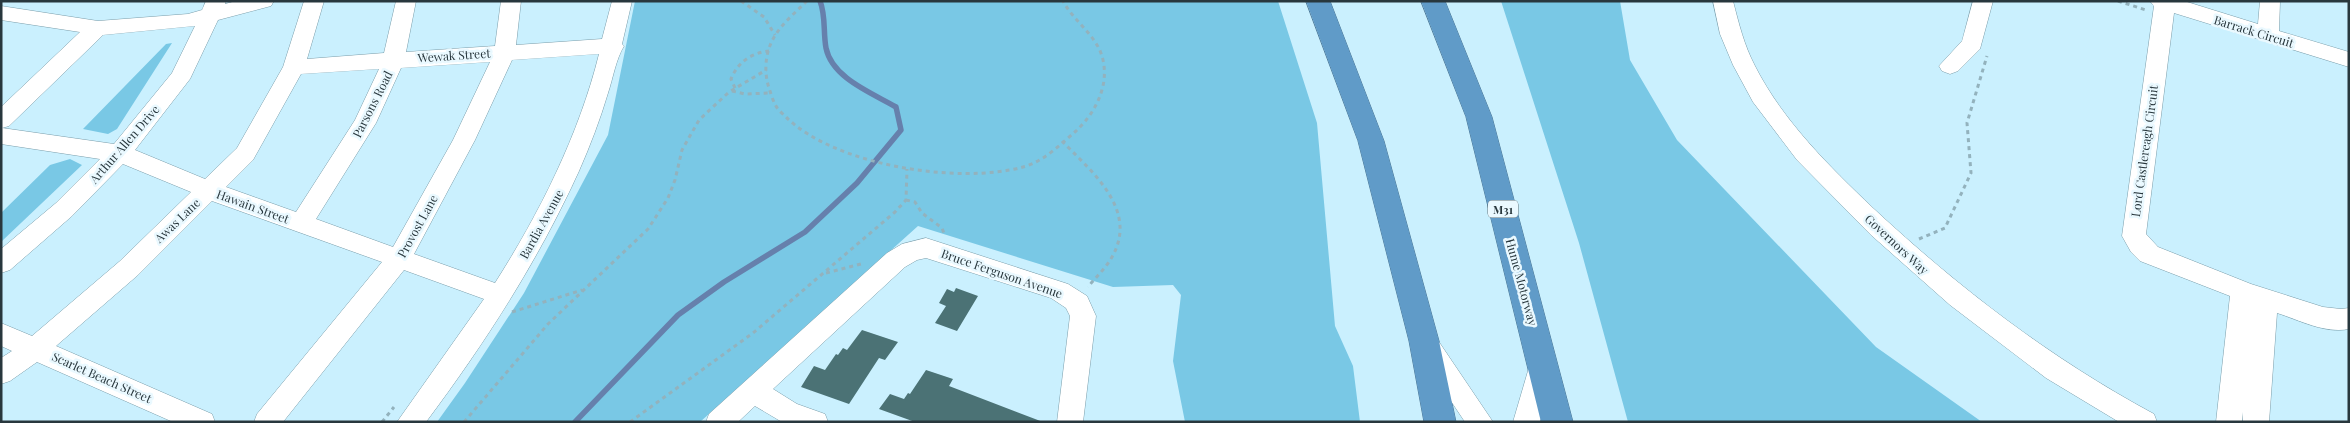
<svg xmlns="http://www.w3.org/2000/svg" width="2350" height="423" viewBox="0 0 2350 423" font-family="'Playfair Display',serif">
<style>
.green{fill:#79c8e5}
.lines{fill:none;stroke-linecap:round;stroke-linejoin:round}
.stream{stroke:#6680ac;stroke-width:5.5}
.building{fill:#4b7275}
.minor-casing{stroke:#7b9eab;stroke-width:1}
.highway-casing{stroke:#4c7897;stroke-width:1}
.path{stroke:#93b2bd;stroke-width:3;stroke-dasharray:4 4;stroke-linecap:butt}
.minor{fill:#fff;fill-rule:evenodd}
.highway{fill:#609bc8;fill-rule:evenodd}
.labels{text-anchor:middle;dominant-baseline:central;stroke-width:5;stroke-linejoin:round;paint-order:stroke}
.shield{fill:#eaf9ff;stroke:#627177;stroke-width:1}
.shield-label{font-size:11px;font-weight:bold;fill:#28373d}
.street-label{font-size:12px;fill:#28373d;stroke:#eaf9ff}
</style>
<rect width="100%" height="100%" fill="#caf0fe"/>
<path class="green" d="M 635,1 L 1278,1 L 1317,123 L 1335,326 L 1353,366 L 1360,422 L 1185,422 L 1173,361 L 1181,295 L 1173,285 L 1113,287 L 918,226 L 700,422 L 437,422 L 465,383 L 524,293 L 608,135 Z
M 1501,1 L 1620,1 L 1630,60 L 1677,140 L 1876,347 L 1982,422 L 1628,422 L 1579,243 Z
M 172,43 L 117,129 L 108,134 L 83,129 L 166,44 Z
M 70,159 L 82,165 L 1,242 L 1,213 L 50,165 Z"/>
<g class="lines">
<path class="stream" d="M 575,422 L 678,315 L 724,282 L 805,232 L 857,183 L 901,130 L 896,107 C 872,93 832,78 826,48 C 823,32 826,16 820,1"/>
</g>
<path class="building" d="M 956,288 L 978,296 L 957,331 L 935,323 L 946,306 L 939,303 L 947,289 L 954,292 Z
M 862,330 L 898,342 L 885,360 L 879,358 L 849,404 L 801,387 L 814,366 L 825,370 L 836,354 L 838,355 L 843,348 L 847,350 Z
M 926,370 L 953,379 L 949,386 L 1043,422 L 915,422 L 879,409 L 890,394 L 904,399 L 908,393 L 910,394 Z"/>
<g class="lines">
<g class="minor-casing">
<path id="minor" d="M 206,1 L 226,1 L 225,4 L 236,1 L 274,1 L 271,6 L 218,20 L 190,79 L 135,150 L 205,179 L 237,148 L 283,67 L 304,1 L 324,1 L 307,59 L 384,53 L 396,1 L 416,1 L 406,52 L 495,46 L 501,1 L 521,1 L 516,45 L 602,39 L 612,1 L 632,1 L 622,44 L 624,46 C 616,59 613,78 608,93 C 600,120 590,146 579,171 C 538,261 485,343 426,422 L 397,422 L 484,299 L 404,270 L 283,422 L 254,422 L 257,414 L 382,262 L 212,201 L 138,275 L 56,346 L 212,414 L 215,422 L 173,422 L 37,362 L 10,381 L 1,384 L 1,358 L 12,351 L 1,346 L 1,323 L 32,336 L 120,261 L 191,192 L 123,164 L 72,216 L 10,270 L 1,273 L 1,249 L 56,203 L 100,159 L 1,144 L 1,107 L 80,32 L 1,20 L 1,6 L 98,21 L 188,14 L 202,10 ZM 195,26 L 172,73 L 114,144 L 2,128 L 9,126 L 103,35 ZM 599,54 C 579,135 539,214 495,283 L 414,254 L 475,140 L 512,60 ZM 490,62 L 453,140 L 393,247 L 316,219 L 376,123 L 401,68 ZM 379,69 L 355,120 L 296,212 L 226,187 L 253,160 L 301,74 Z
M 1713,1 L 1733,1 C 1739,24 1744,45 1755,66 C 1783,121 1829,166 1873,208 C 1959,288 2050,358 2154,414 L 2157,422 L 2119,422 L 2046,378 L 1950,305 L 1871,235 L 1797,160 L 1753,102 L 1733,65 L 1720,34 Z
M 1973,1 L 1993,1 L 1980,49 L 1958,71 L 1950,74 L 1942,71 L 1939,66 L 1962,41 Z
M 2150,1 L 2184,1 L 2258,24 L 2260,1 L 2280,1 L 2279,31 L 2349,52 L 2349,67 L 2174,13 L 2146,234 L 2158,247 L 2251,284 L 2323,307 L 2341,309 L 2349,308 L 2349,329 C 2325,334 2299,320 2277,313 L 2269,422 L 2243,422 L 2243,412 L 2242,422 L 2216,422 L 2230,296 L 2140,261 L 2131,252 L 2122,236 L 2154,6 Z
M 926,238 L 1068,284 L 1087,296 L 1096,316 L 1083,422 L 1057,422 L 1070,316 L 1066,308 L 1051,298 L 926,258 L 917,260 L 905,267 L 773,389 L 797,404 L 825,414 L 828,422 L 782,422 L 755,406 L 738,422 L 706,422 L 709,414 L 887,253 L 902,244 Z
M 1428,336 L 1437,339 L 1493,422 L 1465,422 L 1415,347 L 1419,339 Z
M 1543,353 L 1552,356 L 1556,364 L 1540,422 L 1513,422 L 1530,364 L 1534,356 Z"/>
</g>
<g class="highway-casing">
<path id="highway" d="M 1306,1 L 1330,1 L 1384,141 L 1439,341 L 1456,422 L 1424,422 L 1409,341 L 1358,141 Z
M 1421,1 L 1445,1 L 1492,117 L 1573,422 L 1541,422 L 1466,117 Z"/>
</g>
<path class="path" d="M 741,1 L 764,17 L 775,35
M 807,1 C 795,13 780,25 772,41 C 765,55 764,73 769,88 C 771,94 773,101 776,106 C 778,110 783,114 786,117 C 834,165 958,185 1023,167 C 1043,162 1061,144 1076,131 C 1095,113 1109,87 1103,60 C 1098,36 1074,22 1063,1
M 2118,1 L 2146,10
M 735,88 L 731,79 C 738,62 751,53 769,51
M 732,91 L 745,94 L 770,93
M 1062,141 C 1092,172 1139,210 1112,257 C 1106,268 1096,277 1088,287
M 906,200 L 915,202 L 922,213 L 942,228 L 945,236
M 1919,239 L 1945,228 L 1971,173 L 1967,123 L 1987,56
M 826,273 L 861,264
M 512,312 L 582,290
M 382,422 L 394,407
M 464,422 L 548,324 L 648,229 L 668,198 L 675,180 L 682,150 L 699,120 L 729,92 L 766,70
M 630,422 L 753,333 L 895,212 L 906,200 L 907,169"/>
<use href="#minor" class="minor"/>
<use href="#highway" class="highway"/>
</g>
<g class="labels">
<rect class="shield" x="1488" y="200.5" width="30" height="17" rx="4"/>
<g class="shield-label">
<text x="1503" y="209">M31</text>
</g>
<g class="street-label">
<text transform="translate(2254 31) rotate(17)">Barrack Circuit</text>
<text transform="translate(454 55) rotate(-4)">Wewak Street</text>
<text transform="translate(372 104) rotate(-63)">Parsons Road</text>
<text transform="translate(124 144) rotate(-49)">Arthur Allen Drive</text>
<text transform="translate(2144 151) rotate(-82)">Lord Castlereagh Circuit</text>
<text transform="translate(253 206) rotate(20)">Hawain Street</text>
<text transform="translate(177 220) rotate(-44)">Awas Lane</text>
<text transform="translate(541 224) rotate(-61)">Bardia Avenue</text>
<text transform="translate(417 226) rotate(-61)">Provost Lane</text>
<text transform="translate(1897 244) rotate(43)">Governors Way</text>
<text transform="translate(1002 273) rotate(19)">Bruce Ferguson Avenue</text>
<text transform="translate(1522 282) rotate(75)">Hume Motorway</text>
<text transform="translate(102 377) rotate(24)">Scarlet Beach Street</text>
</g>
</g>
<rect width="2350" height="423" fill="none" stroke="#28373d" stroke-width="5"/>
</svg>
